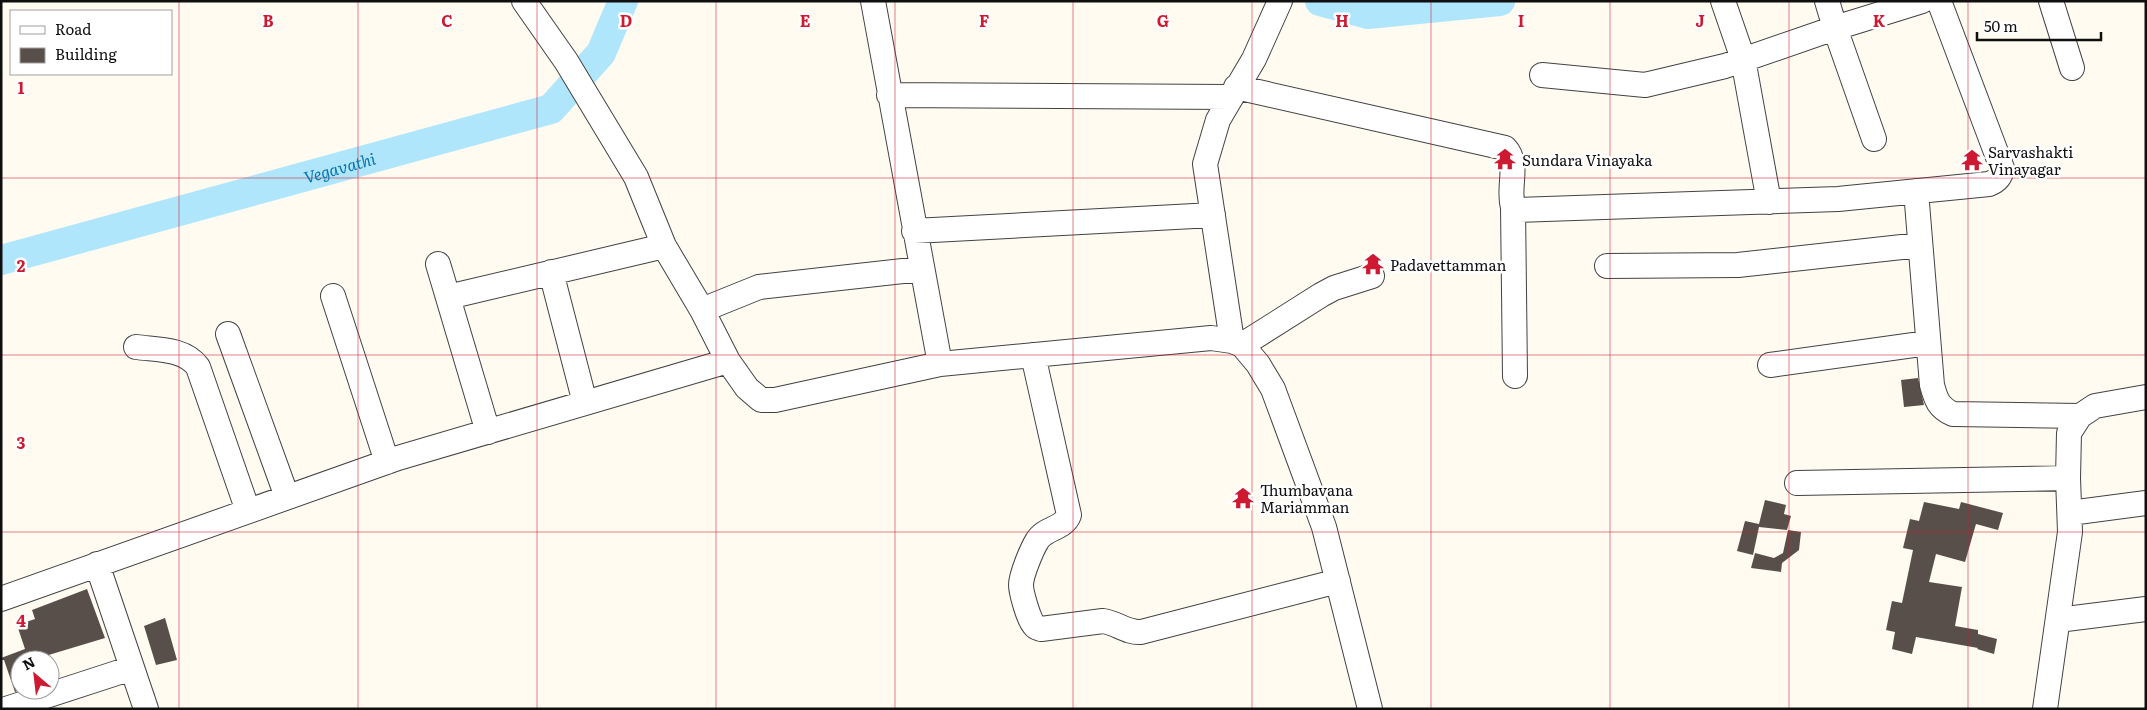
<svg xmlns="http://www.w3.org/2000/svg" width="2147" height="710" viewBox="0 0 2147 710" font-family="Literata,serif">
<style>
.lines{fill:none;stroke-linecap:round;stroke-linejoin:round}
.river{stroke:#b0e6fc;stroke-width:30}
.building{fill:#594f4a}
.minor-casing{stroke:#424242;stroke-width:26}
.minor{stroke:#fff;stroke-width:24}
.grid{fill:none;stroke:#cd1931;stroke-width:1;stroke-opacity:0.55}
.labels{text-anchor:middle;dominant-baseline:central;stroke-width:5;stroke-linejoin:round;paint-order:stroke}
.poi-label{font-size:15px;fill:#0f0f0f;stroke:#fff;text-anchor:start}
.water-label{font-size:16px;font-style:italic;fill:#0b75ae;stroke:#fff}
.grid-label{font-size:16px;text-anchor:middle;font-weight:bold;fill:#cd1931;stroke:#fff;stroke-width:5;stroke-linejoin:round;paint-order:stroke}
</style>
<rect width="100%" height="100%" fill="#fffbf1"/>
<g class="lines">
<g class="river">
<path d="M 1320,1 L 1368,14 L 1500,1"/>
<path id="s1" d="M 1,260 L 551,109 L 601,53 L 623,1"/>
</g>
</g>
<path class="building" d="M 1918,378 L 1924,405 L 1904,407 L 1901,380 Z
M 1765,500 L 1786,505 L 1784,514 L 1791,516 L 1787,530 L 1759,527 L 1753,555 L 1737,551 L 1745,521 L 1759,524 Z
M 1924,502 L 1959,509 L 1961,502 L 2003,513 L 1998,530 L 1976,524 L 1965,562 L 1936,554 L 1929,582 L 1962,587 L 1955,626 L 1978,630 L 1978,634 L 1997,639 L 1994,654 L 1977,649 L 1978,648 L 1916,637 L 1912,654 L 1892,649 L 1895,632 L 1886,630 L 1892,601 L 1902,603 L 1913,550 L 1903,548 L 1910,519 L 1919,521 Z
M 1788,530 L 1801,532 L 1799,550 L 1782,563 L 1781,572 L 1751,568 L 1755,553 L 1774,558 L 1783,553 Z
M 87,589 L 105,638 L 32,660 L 20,660 L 20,690 L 15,692 L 4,660 L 1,660 L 1,658 L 25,649 L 17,625 L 35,619 L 32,610 Z
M 165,618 L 177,660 L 156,665 L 144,626 Z"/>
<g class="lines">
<g class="minor-casing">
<path id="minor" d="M 524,1 L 566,61 L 636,177 L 664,246 L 702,310 L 728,361 L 747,388 L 761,400 L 775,400 L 940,364 L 1211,338 L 1232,341 L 1242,345 L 1258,364 L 1273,389 L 1324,527 L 1370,709
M 873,1 L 940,364
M 1723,1 L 1743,59 L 1769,202
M 1827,1 L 1835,28 L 1922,1
M 2051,1 L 2072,68
M 1542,75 L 1645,85 L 1725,66 L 1835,28 L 1874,139
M 1236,87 L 1505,148 C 1520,164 1507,187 1513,207 L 1520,210 L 1838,199 L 1989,184 C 1997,181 2001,177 2002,168 L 1939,1
M 889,95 L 1231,97
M 1916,191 L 1932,385 C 1936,400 1939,408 1953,414 L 2080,416
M 1513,207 L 1515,376
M 914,231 L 1213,215
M 438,264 L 488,432
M 1607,266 L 1738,265 L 1920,245
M 551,272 L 585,403
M 333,296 L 387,462
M 448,297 L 664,246
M 702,310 L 759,287 L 921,269
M 228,334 L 287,497
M 1232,341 L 1205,164 L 1218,120 L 1254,59 L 1280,1
M 1242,345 L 1321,295 L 1334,288 L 1372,276
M 136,347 C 157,350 184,348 198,367 L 248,511
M 1033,355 L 1069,515 C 1063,530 1045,527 1037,541 C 1032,549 1021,575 1021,585 C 1021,592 1029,621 1034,625 C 1036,628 1038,628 1041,629 L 1103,621 C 1117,623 1127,633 1141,632 L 1338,581
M 1770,365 L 1928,343
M 1797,483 L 2068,478
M 2070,513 L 2146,503
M 97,564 L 146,709
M 1,599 L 398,458 L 728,361
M 2058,620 L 2146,609
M 6,709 L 132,668
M 2045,709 L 2070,532 L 2068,478 L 2069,433 L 2080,416 L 2095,406 L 2146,397"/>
</g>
<use href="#minor" class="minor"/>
</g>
<path class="grid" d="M 179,1 L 179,709M 358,1 L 358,709M 537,1 L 537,709M 716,1 L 716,709M 895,1 L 895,709M 1073,1 L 1073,709M 1252,1 L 1252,709M 1431,1 L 1431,709M 1610,1 L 1610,709M 1789,1 L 1789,709M 1968,1 L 1968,709M 1,178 L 2146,178M 1,355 L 2146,355M 1,532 L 2146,532"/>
<defs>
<g id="temple-bare" transform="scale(1.725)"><path d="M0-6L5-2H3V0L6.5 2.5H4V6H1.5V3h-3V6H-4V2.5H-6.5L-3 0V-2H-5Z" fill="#cd1931" stroke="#fff" stroke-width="2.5" paint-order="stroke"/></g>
</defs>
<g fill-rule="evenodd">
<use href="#temple-bare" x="1505" y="159"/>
<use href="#temple-bare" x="1972" y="160"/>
<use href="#temple-bare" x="1373" y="264"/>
<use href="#temple-bare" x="1243" y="498"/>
</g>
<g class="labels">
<g class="poi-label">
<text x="1988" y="151">Sarvashakti<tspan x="1988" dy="17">Vinayagar</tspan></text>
<text x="1522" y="159">Sundara Vinayaka</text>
<text x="1390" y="264">Padavettamman</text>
<text x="1260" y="489">Thumbavana<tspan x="1260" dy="17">Mariamman</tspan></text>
</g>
<g class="water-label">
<text stroke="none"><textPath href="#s1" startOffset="351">Vegavathi</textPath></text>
</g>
</g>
<g class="grid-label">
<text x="268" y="27">B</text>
<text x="447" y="27">C</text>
<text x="626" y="27">D</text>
<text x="805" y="27">E</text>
<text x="984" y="27">F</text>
<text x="1163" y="27">G</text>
<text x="1342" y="27">H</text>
<text x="1521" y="27">I</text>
<text x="1700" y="27">J</text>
<text x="1879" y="27">K</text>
<text x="21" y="94">1</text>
<text x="21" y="272">2</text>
<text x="21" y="449">3</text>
<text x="21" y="627">4</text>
</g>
<rect width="2147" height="710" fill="none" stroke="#0f0f0f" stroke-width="5"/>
<rect x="10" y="10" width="162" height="65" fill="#ffffff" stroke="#9f9f9f"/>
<rect x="20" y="26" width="25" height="8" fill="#ffffff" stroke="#9f9f9f"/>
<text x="55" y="35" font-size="15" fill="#0f0f0f">Road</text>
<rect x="20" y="48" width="25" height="15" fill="#594f4a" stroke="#9f9f9f"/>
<text x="55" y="60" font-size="15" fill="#0f0f0f">Building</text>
<g transform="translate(35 675) rotate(332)"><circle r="24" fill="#ffffff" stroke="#9f9f9f"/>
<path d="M0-4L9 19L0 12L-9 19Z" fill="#cd1931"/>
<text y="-8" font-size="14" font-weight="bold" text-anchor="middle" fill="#0f0f0f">N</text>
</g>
<path d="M1977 32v8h124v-8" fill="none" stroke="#0f0f0f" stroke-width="2.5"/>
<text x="1984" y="32" font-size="15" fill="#0f0f0f" stroke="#ffffff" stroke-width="4" paint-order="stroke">50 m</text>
</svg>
